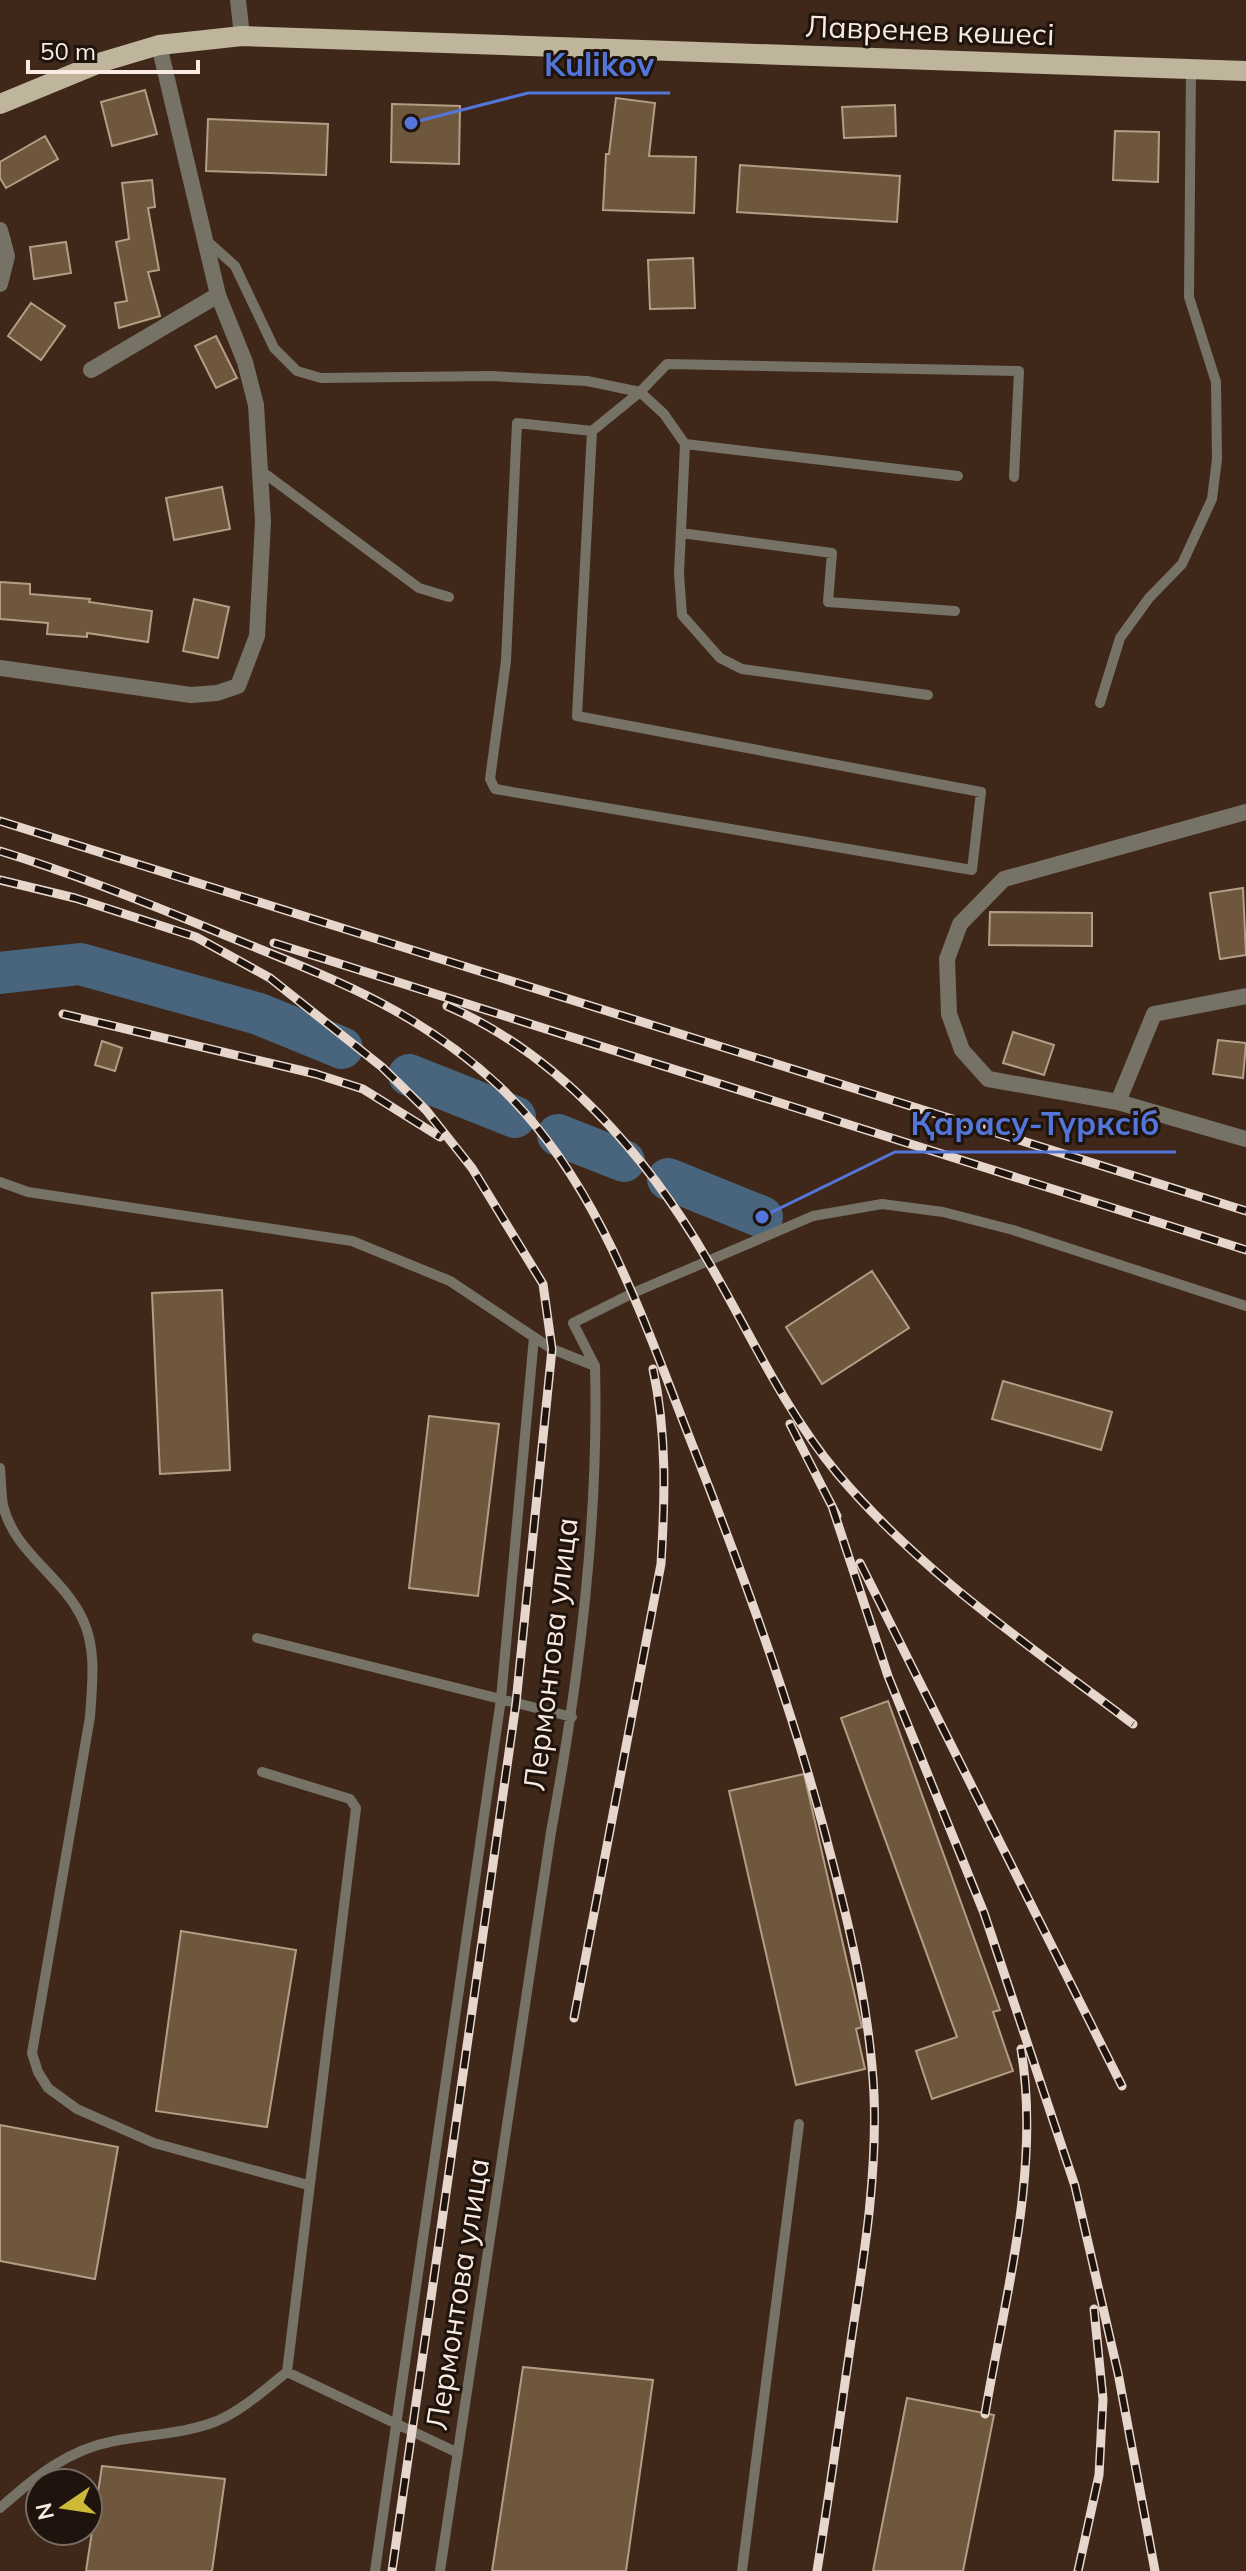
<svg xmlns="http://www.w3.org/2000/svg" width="1246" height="2571" viewBox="0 0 1246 2571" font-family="Mulish,sans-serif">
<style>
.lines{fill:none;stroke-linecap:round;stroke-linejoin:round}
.river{stroke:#49657d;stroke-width:42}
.building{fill:#6e573c;stroke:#b39e85;stroke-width:2}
.lane{stroke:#767266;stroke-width:10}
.street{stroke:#767266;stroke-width:16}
.primary{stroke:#bfb59c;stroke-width:20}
.rail-casing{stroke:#e7d6cc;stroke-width:9}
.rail{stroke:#1e140d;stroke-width:6;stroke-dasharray:18;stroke-linecap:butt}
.labels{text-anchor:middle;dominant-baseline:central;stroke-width:6;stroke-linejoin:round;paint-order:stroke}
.street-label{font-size:30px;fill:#faeae1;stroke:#1e140d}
.leader{fill:none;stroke:#5475da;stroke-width:3}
.callout-dot{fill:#5475da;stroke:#1e140d;stroke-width:3}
.callout-label{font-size:32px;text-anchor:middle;font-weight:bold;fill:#5475da;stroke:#1e140d;stroke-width:6;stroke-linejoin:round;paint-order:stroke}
</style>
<rect width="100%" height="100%" fill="#3f2819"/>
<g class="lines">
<path class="river" d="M 0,973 L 80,964 L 259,1014 L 342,1048
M 409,1075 L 515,1117
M 558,1135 L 624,1161
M 668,1179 L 762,1217"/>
</g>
<path class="building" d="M 145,90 L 157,134 L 112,146 L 101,102 Z
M 616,98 L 655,103 L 649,156 L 696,157 L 694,213 L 603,210 L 606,154 L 609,154 Z
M 392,104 L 460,106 L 459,164 L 391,162 Z
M 895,105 L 896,136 L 844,138 L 842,107 Z
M 208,119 L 328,124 L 326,175 L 206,171 Z
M 1115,131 L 1159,132 L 1158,182 L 1113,180 Z
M 45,136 L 58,159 L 6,188 L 0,178 L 0,162 Z
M 740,165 L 900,176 L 897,222 L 737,212 Z
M 152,180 L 155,207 L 148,208 L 159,270 L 148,272 L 160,316 L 119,328 L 115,303 L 127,301 L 116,242 L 129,239 L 122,183 Z
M 66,242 L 71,273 L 34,279 L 30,247 Z
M 693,258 L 695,308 L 650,309 L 648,260 Z
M 31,303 L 65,326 L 41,360 L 8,336 Z
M 216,336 L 237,378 L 216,388 L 195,346 Z
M 222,487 L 230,529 L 174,540 L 166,498 Z
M 0,582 L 30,584 L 30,594 L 90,599 L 89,602 L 152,611 L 148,642 L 87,633 L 87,637 L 47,634 L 48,623 L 0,619 Z
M 194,599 L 229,607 L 218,658 L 183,651 Z
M 1243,888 L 1246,955 L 1220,959 L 1210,893 Z
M 990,912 L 1092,913 L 1092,946 L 989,945 Z
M 1013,1032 L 1054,1045 L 1044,1075 L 1003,1063 Z
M 1218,1040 L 1246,1043 L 1243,1078 L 1213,1074 Z
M 102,1041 L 122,1048 L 115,1071 L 95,1065 Z
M 872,1271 L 909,1328 L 822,1384 L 786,1327 Z
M 222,1290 L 230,1470 L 160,1474 L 152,1293 Z
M 1003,1381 L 1112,1412 L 1101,1450 L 992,1419 Z
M 429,1416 L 499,1424 L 478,1596 L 409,1588 Z
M 888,1701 L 1000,2010 L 993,2012 L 1013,2071 L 932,2099 L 916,2051 L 957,2037 L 841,1718 Z
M 804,1774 L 862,2027 L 856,2029 L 865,2069 L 796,2085 L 729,1791 Z
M 181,1931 L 296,1950 L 267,2127 L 156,2111 Z
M 0,2125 L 118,2147 L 95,2279 L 0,2261 Z
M 523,2367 L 653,2380 L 626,2571 L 492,2571 Z
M 907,2398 L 994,2415 L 963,2571 L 873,2571 Z
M 102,2466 L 225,2479 L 212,2571 L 86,2571 Z"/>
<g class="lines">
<path class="lane" d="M 206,240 L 235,266 L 274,348 L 297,371 L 321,378 L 491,376 L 587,381 L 640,392 L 664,414 L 685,444 L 679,574 L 682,615 L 720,658 L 742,669 L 928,695
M 592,431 L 517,423 L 506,661 L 490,779 L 495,789 L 972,870 L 981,792 L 577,716 L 592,431 L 640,392 L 667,364 L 1019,371 L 1014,477
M 685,444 L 958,476
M 260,470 L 419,588 L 449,597
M 681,533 L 832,553 L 828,602 L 955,611
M 1100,703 L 1120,638 L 1149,598 L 1182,564 L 1212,499 L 1217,459 L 1216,382 L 1189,297 L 1191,69
M 0,1182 L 28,1192 L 352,1241 L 450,1281 L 552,1349 L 595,1366 C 599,1521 579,1679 551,1832 L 440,2571
M 595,1366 L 573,1323 L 633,1293 L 813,1216 L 882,1204 L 943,1212 L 1013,1230 L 1246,1306
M 0,1468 C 1,1480 1,1493 3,1505 C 14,1553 63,1576 83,1620 C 97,1650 92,1685 90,1717 L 32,2053 L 38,2072 L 48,2088 L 77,2109 L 154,2143 L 308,2185
M 257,1638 L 572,1717
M 262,1772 L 350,1799 L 356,1808 L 287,2372 L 458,2453
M 0,2508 C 35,2477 67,2450 114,2441 C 149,2434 184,2434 217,2421 C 243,2410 265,2389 287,2372
M 375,2571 L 501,1699 L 534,1337
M 742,2571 L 799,2124"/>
<path class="street" d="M 238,0 L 242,36
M 0,230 L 7,256 L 0,284
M 91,370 L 218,295
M 0,668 L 191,695 L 217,693 L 238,686 L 257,636 L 263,522 L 256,405 L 245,362 L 218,295 L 159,45
M 1246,812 L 1004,879 L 960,924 L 947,959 L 949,1014 L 962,1050 L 988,1079 L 1118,1102 L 1246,1139
M 1118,1102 L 1154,1014 L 1246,996"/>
<path class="primary" d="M 0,104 L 102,62 L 159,45 L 242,36 L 1246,71"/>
<g class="rail-casing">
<path id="rail" d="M 0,821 L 1246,1211
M 0,851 C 75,874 148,903 220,933 C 325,976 413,1006 499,1086 C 600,1182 644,1323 694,1449 C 748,1586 797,1722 833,1864 C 853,1941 870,2015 874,2095 C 877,2174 865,2250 853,2328 C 841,2409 830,2490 817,2571
M 0,880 L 75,898 L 196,937 L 270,978 L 382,1067 L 426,1110 L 472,1168 L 543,1284 L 552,1349 L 516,1703 L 392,2571
M 274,943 L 1246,1250
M 447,1006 C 559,1054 648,1157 708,1261 C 750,1333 783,1408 837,1473 C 921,1573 1030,1646 1133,1724
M 63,1014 L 316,1074 L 363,1089 L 440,1137
M 790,1424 L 837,1516
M 832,1506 L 888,1676 L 984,1913 L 1075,2186 L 1118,2373 L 1155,2571
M 860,1563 L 1122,2086
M 574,2018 L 661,1564 C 665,1498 667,1434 653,1369
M 985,2414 C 1005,2296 1041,2169 1021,2049
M 1078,2571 L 1099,2475 L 1103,2399 L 1094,2309"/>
</g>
<use href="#rail" class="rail"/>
</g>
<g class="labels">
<g class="street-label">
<text transform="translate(930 30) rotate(2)">Лавренев көшесі</text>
<text transform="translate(550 1654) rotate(-83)">Лермонтова улица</text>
<text transform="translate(457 2294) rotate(-81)">Лермонтова улица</text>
</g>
</g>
<path class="leader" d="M411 123L528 93H670M762 1217L895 1152H1176"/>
<g class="callout-dot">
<circle cx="411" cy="123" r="8"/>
<circle cx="762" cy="1217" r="8"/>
</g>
<g class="callout-label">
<text x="599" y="76">Kulikov</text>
<text x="1035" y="1135">Қарасу-Түрксіб</text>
</g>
<g transform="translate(64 2507) rotate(257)"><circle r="38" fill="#1e140d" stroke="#766a62" stroke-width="2"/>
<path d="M0-6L14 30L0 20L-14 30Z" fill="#cdb938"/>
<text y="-12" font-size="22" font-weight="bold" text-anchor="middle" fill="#faeae1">N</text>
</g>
<path d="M28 60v12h170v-12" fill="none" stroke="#faeae1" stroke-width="4"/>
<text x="40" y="60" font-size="24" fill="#faeae1" stroke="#1e140d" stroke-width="6" paint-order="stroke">50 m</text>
</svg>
